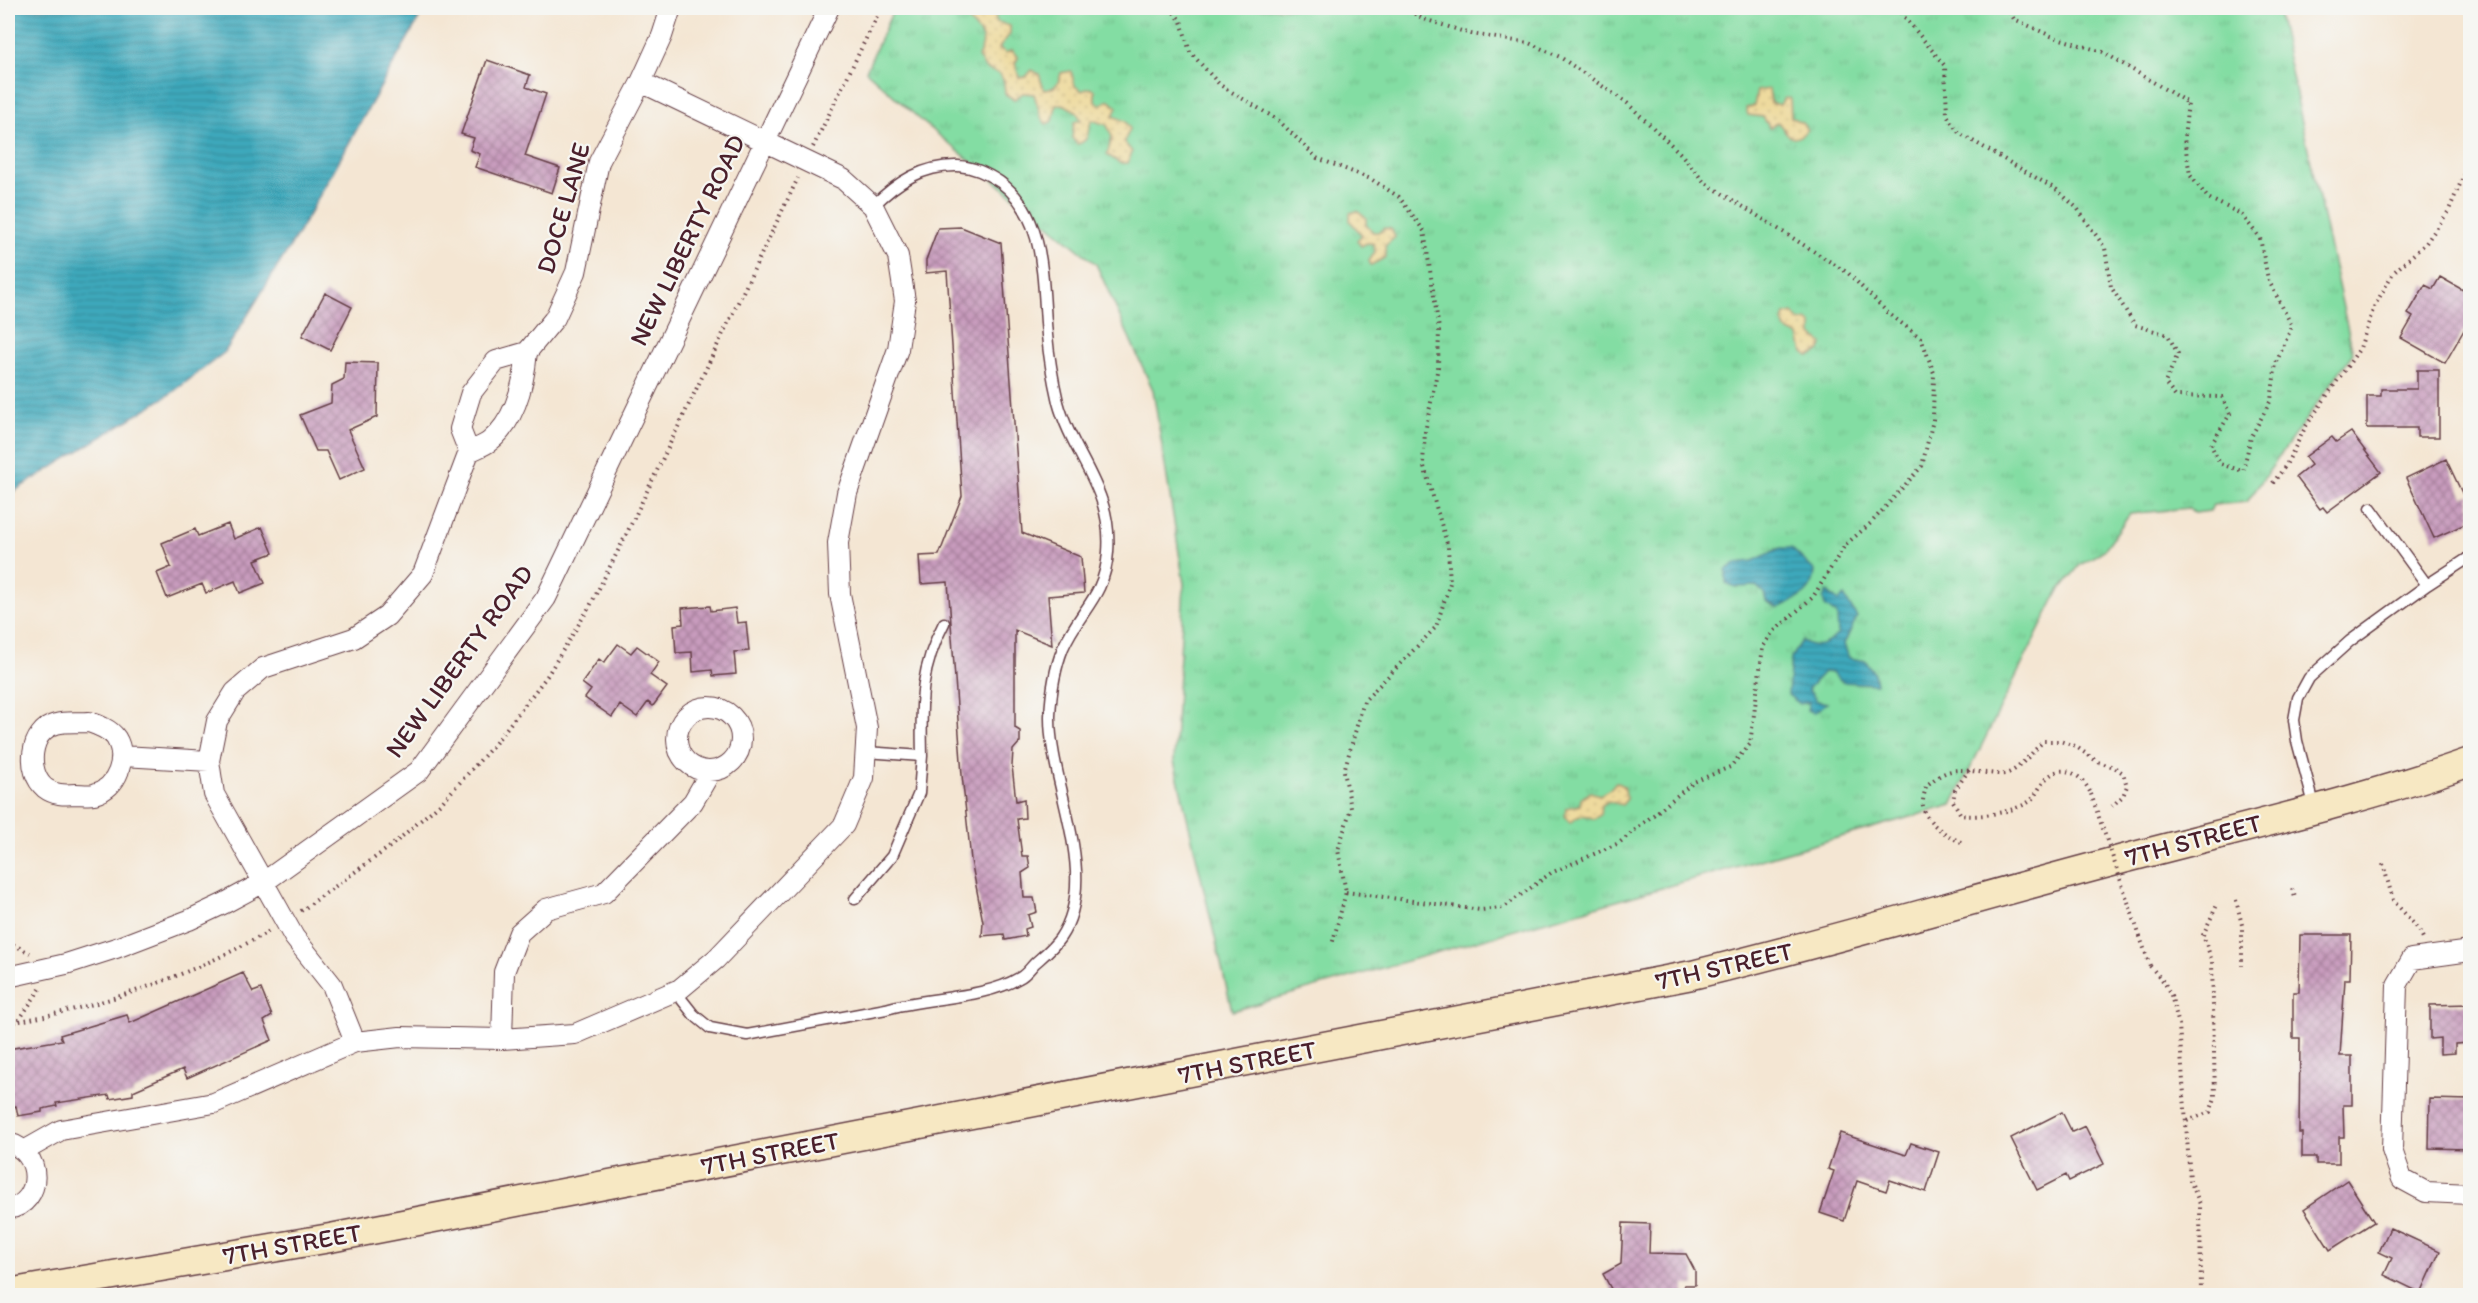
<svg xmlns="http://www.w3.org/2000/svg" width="2478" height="1303" viewBox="0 0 2478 1303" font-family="Itim,sans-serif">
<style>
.grass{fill:url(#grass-tufts);stroke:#667e67;stroke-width:1.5}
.sand{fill:url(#sand-dots);stroke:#9c7c64;stroke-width:1.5}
.water{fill:url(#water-rules);stroke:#446474;stroke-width:1.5}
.building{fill:url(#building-cross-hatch)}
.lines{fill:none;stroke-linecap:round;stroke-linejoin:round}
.lane-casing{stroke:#643d44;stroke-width:13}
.street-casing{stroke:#643d44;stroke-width:22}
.secondary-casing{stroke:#643d44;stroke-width:31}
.path{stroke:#643d44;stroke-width:4;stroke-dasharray:1.5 4.5;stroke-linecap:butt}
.lane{stroke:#fff;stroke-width:10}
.street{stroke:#fff;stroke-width:20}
.secondary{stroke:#f7e8c3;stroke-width:28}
.path-bridge{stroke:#643d44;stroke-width:4;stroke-dasharray:1.5 4.5;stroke-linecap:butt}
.labels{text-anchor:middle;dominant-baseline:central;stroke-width:4.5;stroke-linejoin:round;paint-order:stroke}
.street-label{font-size:26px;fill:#4a1f2b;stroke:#f6f6f2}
</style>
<defs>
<pattern id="grass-tufts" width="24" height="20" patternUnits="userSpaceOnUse" patternTransform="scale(1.5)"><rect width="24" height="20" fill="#83dda3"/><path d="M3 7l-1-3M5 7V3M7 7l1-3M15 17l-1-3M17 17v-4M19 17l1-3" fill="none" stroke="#73bd8c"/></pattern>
<pattern id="sand-dots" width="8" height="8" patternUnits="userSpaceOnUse" patternTransform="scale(1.5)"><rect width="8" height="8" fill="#eeda9e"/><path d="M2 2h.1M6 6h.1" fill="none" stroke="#cebb88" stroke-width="1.8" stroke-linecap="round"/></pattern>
<pattern id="water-rules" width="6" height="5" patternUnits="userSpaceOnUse" patternTransform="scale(1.5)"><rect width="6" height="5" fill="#3da9bc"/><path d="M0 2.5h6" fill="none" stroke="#358999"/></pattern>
<pattern id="building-cross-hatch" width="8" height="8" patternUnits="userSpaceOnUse" patternTransform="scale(1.5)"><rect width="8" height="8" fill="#c89bbd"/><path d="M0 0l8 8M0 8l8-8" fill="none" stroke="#a47e9a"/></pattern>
</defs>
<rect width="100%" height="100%" fill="#f6f6f2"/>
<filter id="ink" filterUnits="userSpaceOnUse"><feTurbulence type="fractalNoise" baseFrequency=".0167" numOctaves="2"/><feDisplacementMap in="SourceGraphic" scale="12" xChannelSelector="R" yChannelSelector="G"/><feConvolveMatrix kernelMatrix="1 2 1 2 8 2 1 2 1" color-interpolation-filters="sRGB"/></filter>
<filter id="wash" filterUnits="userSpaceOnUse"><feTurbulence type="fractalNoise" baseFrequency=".008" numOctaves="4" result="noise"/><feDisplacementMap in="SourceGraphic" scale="24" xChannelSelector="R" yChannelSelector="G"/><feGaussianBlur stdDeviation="1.35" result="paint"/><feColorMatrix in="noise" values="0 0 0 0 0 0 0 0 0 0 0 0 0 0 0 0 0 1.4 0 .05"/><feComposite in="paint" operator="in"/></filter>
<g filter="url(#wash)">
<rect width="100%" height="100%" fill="#f4e6d3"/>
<path class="grass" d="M 894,8 L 2277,8 L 2353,353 L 2247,502 L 2213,505 L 2210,511 L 2195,513 L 2188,508 L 2130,514 L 2104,550 L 2080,565 L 2058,592 L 1952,805 L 1232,1011 L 1174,761 L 1184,584 L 1153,390 L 1096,264 L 924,123 L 866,71 Z"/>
<path class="sand" d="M 975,8 L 999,8 L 995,10 L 996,22 L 1010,26 L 1010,34 L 999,48 L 1006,53 L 1012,50 L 1018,58 L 1015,63 L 1019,78 L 1026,77 L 1032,70 L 1039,74 L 1044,90 C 1055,89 1059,84 1061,73 L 1071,71 L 1075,86 L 1082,91 L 1089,88 L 1095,90 L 1095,102 L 1100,105 L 1109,100 L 1117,107 L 1113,116 L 1125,121 L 1130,129 L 1124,142 L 1132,152 L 1128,163 L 1120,163 L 1107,155 L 1112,137 L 1107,125 L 1092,120 C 1086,131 1091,141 1077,144 L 1072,138 L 1074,122 L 1081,120 L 1076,111 L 1063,104 L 1056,105 L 1053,121 L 1046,124 L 1041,117 L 1034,94 L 1023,93 L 1014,99 L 1005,94 L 1004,82 L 1000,74 L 986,69 L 978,57 C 988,37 981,35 968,20 L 968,15 Z
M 1769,89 L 1771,103 L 1780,105 L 1784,98 L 1790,98 L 1791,117 L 1802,123 L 1808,130 C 1788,147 1790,133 1777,122 L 1770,128 L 1763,117 L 1748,115 L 1746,108 L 1754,106 L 1757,91 Z
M 1357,211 L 1366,218 L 1366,225 L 1373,232 L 1380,232 L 1384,228 L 1391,229 L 1395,237 L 1385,246 L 1386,257 L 1371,265 L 1369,261 L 1375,252 L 1374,244 L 1367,243 L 1361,246 L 1357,240 L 1362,235 L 1350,221 L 1350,213 Z
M 1793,313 L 1800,322 L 1807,320 L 1812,324 L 1812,335 L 1822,343 C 1821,352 1818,354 1808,356 L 1803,351 L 1799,336 L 1785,329 L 1783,321 L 1785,315 Z
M 1616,782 L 1624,786 L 1627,799 L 1622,805 L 1608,801 L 1601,806 L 1600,815 L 1594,819 C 1583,813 1579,815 1570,823 L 1565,816 L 1566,808 L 1580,805 L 1581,799 L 1590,792 L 1600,795 L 1610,789 Z"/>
<path class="water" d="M 8,8 L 425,8 L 299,232 L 225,352 L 172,393 L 8,495 Z
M 1780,548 L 1791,548 L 1815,571 C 1814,594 1797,599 1778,608 L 1766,601 L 1764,593 L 1756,586 L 1736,587 L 1726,583 L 1726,570 L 1736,563 L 1753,561 Z
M 1827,592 L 1839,601 L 1844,596 L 1857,617 L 1844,644 L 1849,658 L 1866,661 L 1874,673 L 1876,684 L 1843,682 L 1832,673 L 1824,672 L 1808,689 L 1817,701 L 1827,703 L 1814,713 L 1807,710 L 1809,702 L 1800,704 L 1788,695 L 1791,657 L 1802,641 C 1818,650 1826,645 1838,634 L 1837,615 L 1825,606 L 1823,599 Z"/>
<g id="blocks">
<path class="building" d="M 487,60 L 530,75 L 526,87 L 546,94 L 525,156 L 560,168 L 552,193 L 475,167 L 480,154 L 470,150 L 474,138 L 461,134 Z
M 961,227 L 1001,243 L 1022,533 L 1081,557 L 1084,593 L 1048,596 L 1052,645 L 1015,630 L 1015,728 L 1020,731 L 1020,742 L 1013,750 L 1012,766 L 1016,801 L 1024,799 L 1025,818 L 1017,819 L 1022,856 L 1028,856 L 1030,868 L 1022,873 L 1024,898 L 1034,898 L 1037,912 L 1028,915 L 1031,927 L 1025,929 L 1026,936 L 1005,940 L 1004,934 L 982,936 L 983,922 L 971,860 L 962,775 L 948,582 L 921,584 L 919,556 L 939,555 L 962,496 L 947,271 L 926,273 L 926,260 L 938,228 Z
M 2440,277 L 2470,294 L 2470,334 L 2464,330 L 2445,363 L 2401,338 L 2413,317 L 2408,314 L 2425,285 L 2433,289 Z
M 325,293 L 352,307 L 330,350 L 302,336 Z
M 345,362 L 378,363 L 377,417 L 348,430 L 365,468 L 339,480 L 326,451 L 316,451 L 300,415 L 331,403 L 332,385 L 344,379 Z
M 2417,370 L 2439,370 L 2439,437 L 2417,437 L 2417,428 L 2367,428 L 2367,396 L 2381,396 L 2381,389 L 2417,389 Z
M 2351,432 L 2381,472 L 2327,512 L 2323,507 L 2320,509 L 2296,477 L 2311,465 L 2305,457 L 2332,437 L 2336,442 Z
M 2446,459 L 2464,497 L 2470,495 L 2470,522 L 2434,538 L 2406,478 Z
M 228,524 L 234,539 L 262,527 L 273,553 L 255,560 L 265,583 L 240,593 L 235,581 L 206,593 L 202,584 L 167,598 L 157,573 L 171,567 L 162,543 L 195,529 L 198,536 Z
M 710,606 L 711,611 L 735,608 L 737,623 L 746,622 L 749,651 L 734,652 L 736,674 L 713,676 L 712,670 L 693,672 L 692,652 L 676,653 L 674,625 L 683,624 L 682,608 Z
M 618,644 L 631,653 L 637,646 L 659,662 L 650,675 L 667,687 L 653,706 L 648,702 L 637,717 L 620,705 L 612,717 L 585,698 L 591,690 L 582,683 L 599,659 L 604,663 Z
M 2300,935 L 2351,935 L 2350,979 L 2345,979 L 2340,1056 L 2352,1056 L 2352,1105 L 2343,1105 L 2344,1137 L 2339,1137 L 2339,1164 L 2316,1164 L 2316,1157 L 2302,1157 L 2302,1133 L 2299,1133 L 2300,1038 L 2293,1038 L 2293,992 L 2299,992 Z
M 243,973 L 253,992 L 261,989 L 272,1016 L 264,1021 L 272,1040 L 187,1078 L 183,1069 L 133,1091 L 133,1095 L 110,1099 L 109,1095 L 56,1103 L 57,1106 L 42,1109 L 42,1112 L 18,1116 L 16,1106 L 8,1107 L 8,1049 L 62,1040 L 60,1035 L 127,1015 L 130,1023 Z
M 2470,1004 L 2470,1043 L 2455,1044 L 2455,1053 L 2440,1054 L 2440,1038 L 2430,1039 L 2430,1005 Z
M 2430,1099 L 2470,1100 L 2470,1149 L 2429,1148 Z
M 2062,1112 L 2072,1132 L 2085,1126 L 2104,1164 L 2069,1181 L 2066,1175 L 2037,1190 L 2011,1138 Z
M 1840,1133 L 1906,1155 L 1911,1143 L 1939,1152 L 1926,1192 L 1890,1180 L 1886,1191 L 1857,1181 L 1844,1221 L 1820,1213 L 1834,1171 L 1828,1169 Z
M 2347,1180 L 2374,1222 L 2330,1250 L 2304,1209 Z
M 1623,1223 L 1650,1224 L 1649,1253 L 1686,1254 L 1695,1271 L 1695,1285 L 1684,1285 L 1684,1296 L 1615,1296 L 1603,1274 L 1621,1264 Z
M 2390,1228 L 2440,1251 L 2421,1293 L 2384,1275 L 2392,1258 L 2379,1252 Z"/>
</g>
</g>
<g filter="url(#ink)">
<use href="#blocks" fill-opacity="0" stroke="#643d44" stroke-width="1.5"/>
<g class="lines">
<g class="lane-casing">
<path id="lane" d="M 2371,508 L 2427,585
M 922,756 C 921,704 919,671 944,623
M 2315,808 L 2297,741 L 2294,720 L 2298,698 L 2309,678 L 2350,641 L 2427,585 L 2470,557
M 855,899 L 892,856 L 919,793 L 922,756 L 866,752
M 675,991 L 694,1015 L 710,1028 L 747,1035 L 886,1009 C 927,997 984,999 1019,978 C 1026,975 1030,968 1035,963 C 1044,955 1053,948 1060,938 C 1102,877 1049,784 1050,716 C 1051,694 1055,668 1063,648 C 1079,611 1105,597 1108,552 C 1113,489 1073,457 1058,402 C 1053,380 1049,358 1047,335 C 1042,283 1047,216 1000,182 C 986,173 974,167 958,166 C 923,165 897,182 873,206"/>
</g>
<g class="street-casing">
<path id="street" d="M 527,352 L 555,318 L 576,272 L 599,162 L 641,82 L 662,36 L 671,8
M677 739a32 32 0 1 1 64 0a32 32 0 1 1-64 0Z
M 89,722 C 98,725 110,729 116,738 C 128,758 118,788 94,794 C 89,795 81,794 76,794 C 64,795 54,795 45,788 C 26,772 29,731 56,724 C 66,721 79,723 89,722 Z
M 123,756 L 209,761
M 2470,951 L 2412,959 L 2397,985 L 2392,1150 L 2402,1179 L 2426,1192 L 2470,1194
M 8,977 L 66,964 L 116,948 L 189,920 L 225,903 L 264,882 L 419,771 L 546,598 L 829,8
M 502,1039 L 504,972 L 519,933 L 546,909 L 604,893 L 693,802 L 711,771
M 355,1042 L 332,985 L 294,937 L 214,794 L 209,761 L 217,721 L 235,692 L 263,668 L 354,638 L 387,616 L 423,574 L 469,452 L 460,429 L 471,393 L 496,361 L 527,352 C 524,384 516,420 490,441 C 484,446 476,448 469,452
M 8,1143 C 43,1151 44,1203 8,1209
M 24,1151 L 61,1130 L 214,1103 L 355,1042 L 400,1037 L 502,1039 L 575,1034 L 680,989 L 716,959 L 844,825 L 864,778 L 867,728 L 840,594 L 838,543 L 847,493 L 898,349 L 905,301 L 898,256 L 873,206 L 843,179 L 641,82"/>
</g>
<g class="secondary-casing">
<path id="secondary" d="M 8,1293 L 330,1238 L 1692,975 C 1833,941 1972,899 2112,862 C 2232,830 2354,803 2470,762"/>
</g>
<path class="path" d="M 1170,8 L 1181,21 L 1190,52 L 1220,85 L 1278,120 L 1317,158 L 1371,179 L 1399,197 L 1424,231 L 1439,329 L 1438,367 L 1425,432 L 1423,463 L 1448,547 L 1450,583 L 1436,627 L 1364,701 L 1344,771 L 1351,808 L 1338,850 L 1346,892 L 1332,945
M 1897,8 L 1945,66 L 1947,115 L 1959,133 L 2057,190 L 2077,208 L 2105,248 L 2111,287 L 2135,325 L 2168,335 L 2178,354 L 2165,383 L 2175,396 L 2222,397 L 2230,414 L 2211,445 L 2220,464 L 2243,471 L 2251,437 L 2271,400 L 2276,363 L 2292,326 L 2268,279 L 2260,238 L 2241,214 L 2208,198 L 2190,175 L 2184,138 L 2188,103 L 2103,52 L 2051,36 L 2014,19 L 2007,8
M 813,147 L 881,8
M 2273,483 L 2286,465 L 2306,426 L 2360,348 L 2374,307 L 2393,273 L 2426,243 L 2448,212 L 2470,161
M 1969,770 L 1955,790 L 1953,801 L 1961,815 C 1979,818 2015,812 2030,801 C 2037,795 2040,784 2047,778 C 2064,761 2084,777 2091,794
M 1961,842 C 1947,836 1926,823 1923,806 C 1922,800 1925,792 1926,786 C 1949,766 1957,769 1986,773 C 1992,773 2000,775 2005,774 C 2019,771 2033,750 2044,741 L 2060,741 L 2075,746 L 2098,762 L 2114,767 L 2123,773 L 2127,786 L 2123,796 L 2112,806
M 2383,864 L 2393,900 L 2419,930 L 2424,940
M 2292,889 L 2295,897
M 1346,892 L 1481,910 L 1503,908 L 1551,873 L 1619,843 L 1694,782 L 1730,767 L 1750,744 L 1763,647 L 1772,633 L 1813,597 L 1845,545 L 1871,523 L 1922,466 L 1933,420 L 1934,373 L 1921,338 L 1888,313 L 1848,273 L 1704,182 L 1681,154 L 1627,103 L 1560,57 L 1529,43 L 1471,34 L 1424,19 L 1403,8
M 2236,900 L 2242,925 L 2242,966
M 301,911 L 391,846 L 443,801 L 493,746 L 547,676 L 590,606 L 624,539 L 798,178
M 8,942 L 30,953
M 2150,966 L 2164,982 L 2171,995 L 2179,1025 L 2190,1180 L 2200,1204 L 2201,1296
M 19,1020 L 40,989
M 8,1023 C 98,1008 192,976 271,930
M 2187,1121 L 2210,1112 L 2215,1098 L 2212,961 L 2203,935 L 2217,905"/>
<use href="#lane" class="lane"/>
<use href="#street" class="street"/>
<use href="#secondary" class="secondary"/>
<path class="path-bridge" d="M 2091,794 L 2150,966"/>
</g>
</g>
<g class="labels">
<g class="street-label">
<text transform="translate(563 208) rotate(-74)">DOCE LANE</text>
<text transform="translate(687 240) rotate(-64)">NEW LIBERTY ROAD</text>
<text transform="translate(459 661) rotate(-54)">NEW LIBERTY ROAD</text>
<text transform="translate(2193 840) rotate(-15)">7TH STREET</text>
<text transform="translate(1724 966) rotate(-13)">7TH STREET</text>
<text transform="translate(1247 1062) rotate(-11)">7TH STREET</text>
<text transform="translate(770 1153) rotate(-11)">7TH STREET</text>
<text transform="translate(292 1244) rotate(-10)">7TH STREET</text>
</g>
</g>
<rect width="2478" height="1303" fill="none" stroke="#f6f6f2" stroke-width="30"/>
</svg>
